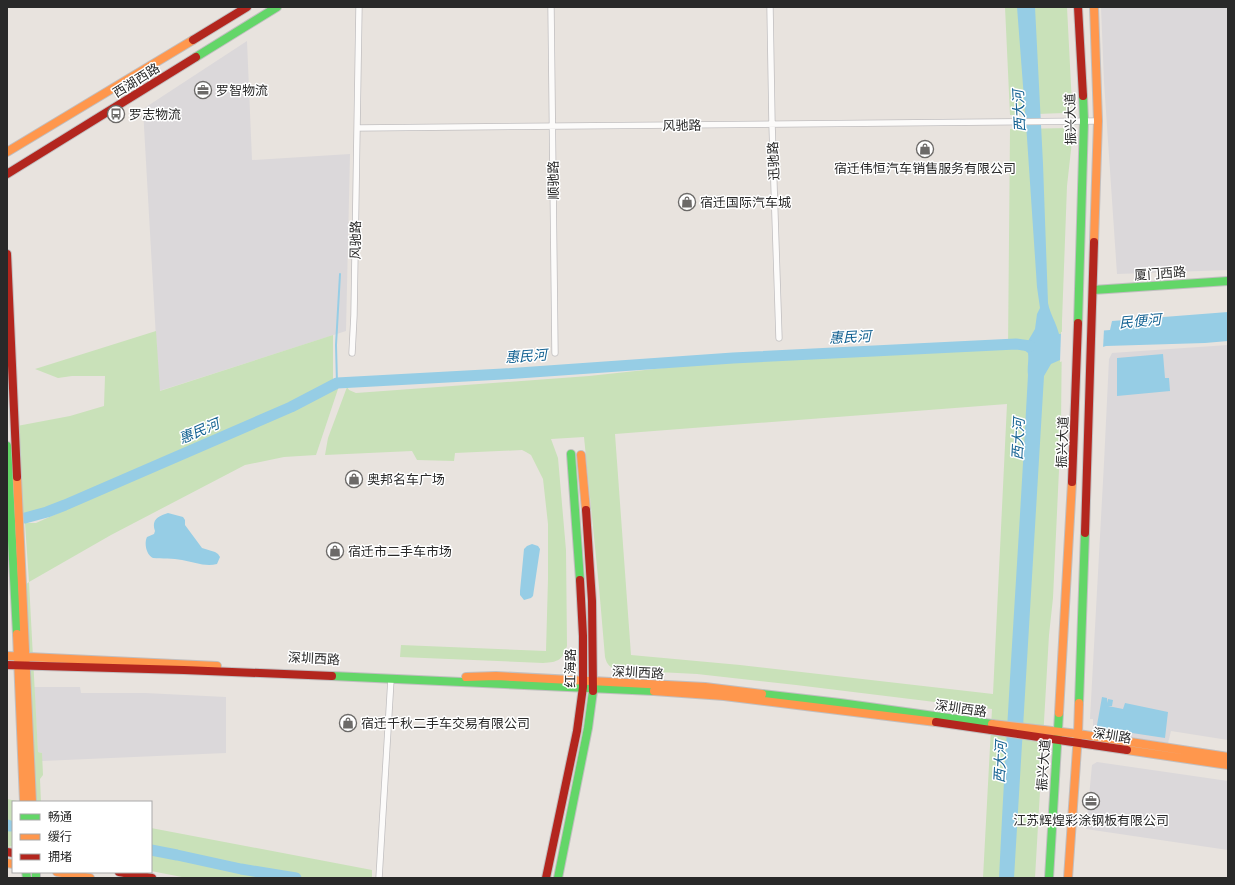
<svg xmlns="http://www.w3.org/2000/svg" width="1235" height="885" viewBox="0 0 1235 885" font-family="Ubuntu,'Noto Sans SC',sans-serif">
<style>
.industrial{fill:#dbd8da}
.green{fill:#c9e1b9;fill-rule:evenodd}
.water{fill:#96cde5}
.pier{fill:#e8e3de}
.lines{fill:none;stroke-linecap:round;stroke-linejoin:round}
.stream{stroke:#96cde5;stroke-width:2}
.river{stroke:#96cde5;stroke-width:11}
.street-casing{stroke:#c1bfc0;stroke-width:7}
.fast-casing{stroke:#c1bfc0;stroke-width:10}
.slow-casing{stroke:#c1bfc0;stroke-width:10}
.jam-casing{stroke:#c1bfc0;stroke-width:10}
.street{stroke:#fcfbfa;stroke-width:5.5}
.fast{stroke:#63d668;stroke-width:8}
.slow{stroke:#ff974d;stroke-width:8}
.jam{stroke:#b3261e;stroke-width:8}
.labels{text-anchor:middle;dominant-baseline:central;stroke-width:3;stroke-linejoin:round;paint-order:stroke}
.street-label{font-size:13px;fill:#292929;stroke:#fff}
.poi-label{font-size:13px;fill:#292929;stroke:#fff;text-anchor:start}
.water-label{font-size:14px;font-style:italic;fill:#146292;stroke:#fff}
</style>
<rect width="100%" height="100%" fill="#e8e3de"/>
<path class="industrial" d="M 1101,7 L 1228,7 L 1228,270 L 1117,274 L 1104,82 Z
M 247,41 L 252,160 L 350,154 L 346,331 L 159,391 L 143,109 Z
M 1228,345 L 1228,740 L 1171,731 L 1168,743 L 1093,731 L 1093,719 L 1090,719 L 1104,463 L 1109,359 L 1112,353 Z
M 34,687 L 80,687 L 81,693 L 145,693 L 226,697 L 226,753 L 42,761 L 42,753 L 38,752 Z
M 1097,762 L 1228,781 L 1228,850 L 1086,829 L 1092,765 Z"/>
<path class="green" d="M 1005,7 L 1067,7 L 1072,105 L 1069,111 L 1064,113 L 1010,115 Z
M 1069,128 L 1073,132 L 1067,186 L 1062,321 L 1061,427 L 1053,598 L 1049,635 L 1035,878 L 983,878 L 992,709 L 796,685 L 697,674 L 619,670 C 610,668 607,665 605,657 L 599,587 L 584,437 L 551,439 L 558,458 L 566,550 L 567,646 C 562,660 559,662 543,663 L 400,657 L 401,645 L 546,651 L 548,579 L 548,524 L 543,479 L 531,455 L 526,452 L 522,450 L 455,453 L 454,461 L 417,460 L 412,451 L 325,455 L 328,438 L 347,387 L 349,390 L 356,393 L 589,376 L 701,364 L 1008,349 L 1010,129 ZM 1007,404 L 993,694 L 740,665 L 631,655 L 615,434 Z
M 156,331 L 160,391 L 333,335 L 333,380 L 332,384 L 284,408 L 60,503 L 25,515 L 21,514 L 17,426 L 70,416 L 104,406 L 105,376 L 72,376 L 58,378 L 35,369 Z
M 339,386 L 316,455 L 284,457 L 245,465 L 111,535 L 29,582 L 38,752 L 42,753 L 43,775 L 40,779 L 41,802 L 34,802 L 25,585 L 29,582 L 25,523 L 36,523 L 245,430 L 323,395 Z
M 7,799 L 22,802 L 13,802 L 13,846 L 8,847 Z
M 151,828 L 372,870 L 372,878 L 187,878 L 151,871 Z"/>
<path class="water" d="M 1017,7 L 1035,7 L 1043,164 L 1048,303 C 1050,314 1056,322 1059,334 L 1110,330 L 1112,321 L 1228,312 L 1228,341 L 1205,343 L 1106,346 L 1060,360 L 1051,364 L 1044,376 L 1014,878 L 999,878 C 1007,710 1019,543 1028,375 C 1027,367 1029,361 1028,353 L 1016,344 L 1028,341 L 1035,329 L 1037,314 L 1040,308 L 1037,287 L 1027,138 Z
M 1163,354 L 1165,378 L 1169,378 L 1170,391 L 1117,396 L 1117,358 Z
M 168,513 L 183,517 L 185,520 L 185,525 L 202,548 L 215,552 L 218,554 L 220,557 L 217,564 C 205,567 194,562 182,560 C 173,558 162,559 153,558 C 146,555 144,543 147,537 L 154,534 L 155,531 C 151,520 158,516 168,513 Z
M 532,544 L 538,546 L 540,549 L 533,596 L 531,598 L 524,600 L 520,595 L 520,591 L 524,549 L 527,546 Z
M 1102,697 L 1107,698 L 1107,703 L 1108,699 L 1113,700 L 1112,706 L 1108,706 L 1123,709 L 1125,703 L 1168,712 L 1165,738 L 1099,728 L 1097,725 Z"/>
<path class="pier" d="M 1104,329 L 1103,349 L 1060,362 L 1061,332 Z"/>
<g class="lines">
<path class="stream" d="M 337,383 L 336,345 L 340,274"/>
<path class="river" d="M 25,518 L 47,512 L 65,505 L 291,407 L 337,383 L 503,374 L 733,358 L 1016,344 L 1030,346
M 7,825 L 10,826
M 151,850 L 177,855 L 241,869 L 296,878"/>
<g class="street-casing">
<path id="street" d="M 551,7 L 555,353
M 770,7 L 772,124 L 779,338
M 357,128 L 1098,121
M 352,353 L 354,315 L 359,7
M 379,878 L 391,679"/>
</g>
<g class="fast-casing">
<path id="fast" d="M 196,57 L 277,7
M 1093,290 L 1228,281
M 1078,323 L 1084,121 L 1083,96
M 7,446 L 17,634
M 571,454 L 580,580
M 332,676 L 654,691
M 762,694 L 840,703 L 992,724 L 991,730
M 1079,703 L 1085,533
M 26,872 L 27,878
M 36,872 L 36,878
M 558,878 L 588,728 L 593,691
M 1049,878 L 1059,713"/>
</g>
<g class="slow-casing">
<path id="slow" d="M 1094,7 L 1098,121 L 1094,242
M 7,152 L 193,40
M 581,455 L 586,510
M 17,477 L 32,802
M 17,634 L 24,802
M 7,656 L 217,666
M 466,677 L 496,676 L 705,687 L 762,694
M 654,691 L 724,696 L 936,722
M 1059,713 L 1072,482
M 992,724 L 1078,734 L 1228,757
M 1127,750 L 1228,765
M 7,863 L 13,864
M 57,872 L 90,878
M 1068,878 L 1078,734 L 1079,703"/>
</g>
<g class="jam-casing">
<path id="jam" d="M 1078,7 L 1083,96
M 193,40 L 247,7
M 7,174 L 196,57
M 7,254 L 17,477
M 1072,482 L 1078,323
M 586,510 L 592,601 L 593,691
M 1085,533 L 1094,242
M 7,665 L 184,670 L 332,676
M 936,722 L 1127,750
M 7,852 L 13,853
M 119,872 L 152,878
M 546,878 L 577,731 L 583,687 L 583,636 L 580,580"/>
</g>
<use href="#street" class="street"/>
<use href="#fast" class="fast"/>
<use href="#slow" class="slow"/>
<use href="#jam" class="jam"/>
</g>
<defs>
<g id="office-ring" transform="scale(0.9)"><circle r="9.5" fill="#fff" stroke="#6c6a68" stroke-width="1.5"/><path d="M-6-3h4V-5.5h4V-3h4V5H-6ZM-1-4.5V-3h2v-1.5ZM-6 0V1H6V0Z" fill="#6c6a68"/></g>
<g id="bus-ring" transform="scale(0.9)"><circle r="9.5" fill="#fff" stroke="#6c6a68" stroke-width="1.5"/><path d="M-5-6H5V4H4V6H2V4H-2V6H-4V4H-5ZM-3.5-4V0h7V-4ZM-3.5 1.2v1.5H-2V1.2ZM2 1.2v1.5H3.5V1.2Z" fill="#6c6a68"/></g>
<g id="shop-ring" transform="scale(0.9)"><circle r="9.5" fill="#fff" stroke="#6c6a68" stroke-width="1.5"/><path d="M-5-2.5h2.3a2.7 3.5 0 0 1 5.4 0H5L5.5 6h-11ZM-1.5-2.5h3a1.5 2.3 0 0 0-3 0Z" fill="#6c6a68"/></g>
</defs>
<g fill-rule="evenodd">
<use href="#office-ring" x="203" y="90"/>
<use href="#bus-ring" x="116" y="114"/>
<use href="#shop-ring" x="925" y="149"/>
<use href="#shop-ring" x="687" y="202"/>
<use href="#shop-ring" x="354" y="479"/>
<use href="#shop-ring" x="335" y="551"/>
<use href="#shop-ring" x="348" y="723"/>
<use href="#office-ring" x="1091" y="801"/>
</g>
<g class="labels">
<g class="street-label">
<text transform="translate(136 80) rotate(-32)">西湖西路</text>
<text transform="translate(1070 119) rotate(-91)">振兴大道</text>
<text transform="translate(682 125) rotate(-1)">风驰路</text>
<text transform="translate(773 161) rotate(-92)">迅驰路</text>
<text transform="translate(553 180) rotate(-91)">顺驰路</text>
<text transform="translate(355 240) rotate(-89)">风驰路</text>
<text transform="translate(1160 273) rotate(-4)">厦门西路</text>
<text transform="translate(1062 442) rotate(-88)">振兴大道</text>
<text transform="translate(314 658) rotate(3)">深圳西路</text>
<text transform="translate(570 668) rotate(-90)">红海路</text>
<text transform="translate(638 672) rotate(3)">深圳西路</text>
<text transform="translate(961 708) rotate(8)">深圳西路</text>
<text transform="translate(1112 735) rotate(9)">深圳路</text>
<text transform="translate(1043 765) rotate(-86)">振兴大道</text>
</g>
<g class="poi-label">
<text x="216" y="90">罗智物流</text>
<text x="129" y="114">罗志物流</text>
<text x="925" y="168" text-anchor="middle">宿迁伟恒汽车销售服务有限公司</text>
<text x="700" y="202">宿迁国际汽车城</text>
<text x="367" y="479">奥邦名车广场</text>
<text x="348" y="551">宿迁市二手车市场</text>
<text x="361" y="723">宿迁千秋二手车交易有限公司</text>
<text x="1091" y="820" text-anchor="middle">江苏辉煌彩涂钢板有限公司</text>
</g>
<g class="water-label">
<text transform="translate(1019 111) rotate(-93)">西大河</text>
<text transform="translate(1140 321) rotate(-5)">民便河</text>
<text transform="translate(850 337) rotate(-3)">惠民河</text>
<text transform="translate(526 356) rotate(-4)">惠民河</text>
<text transform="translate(199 431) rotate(-23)">惠民河</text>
<text transform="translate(1018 439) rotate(-87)">西大河</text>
<text transform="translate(1000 762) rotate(-87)">西大河</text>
</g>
</g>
<rect width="1235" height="885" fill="none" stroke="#292929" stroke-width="16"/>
<rect x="12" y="801" width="140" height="72" fill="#ffffff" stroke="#a9a9a9"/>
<rect x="20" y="814" width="20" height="6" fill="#63d668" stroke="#a9a9a9"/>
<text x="48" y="821" font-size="12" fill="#292929">畅通</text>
<rect x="20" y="834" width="20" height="6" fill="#ff974d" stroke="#a9a9a9"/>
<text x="48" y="841" font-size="12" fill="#292929">缓行</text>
<rect x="20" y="854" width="20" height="6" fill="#b3261e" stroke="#a9a9a9"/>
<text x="48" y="861" font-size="12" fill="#292929">拥堵</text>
</svg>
